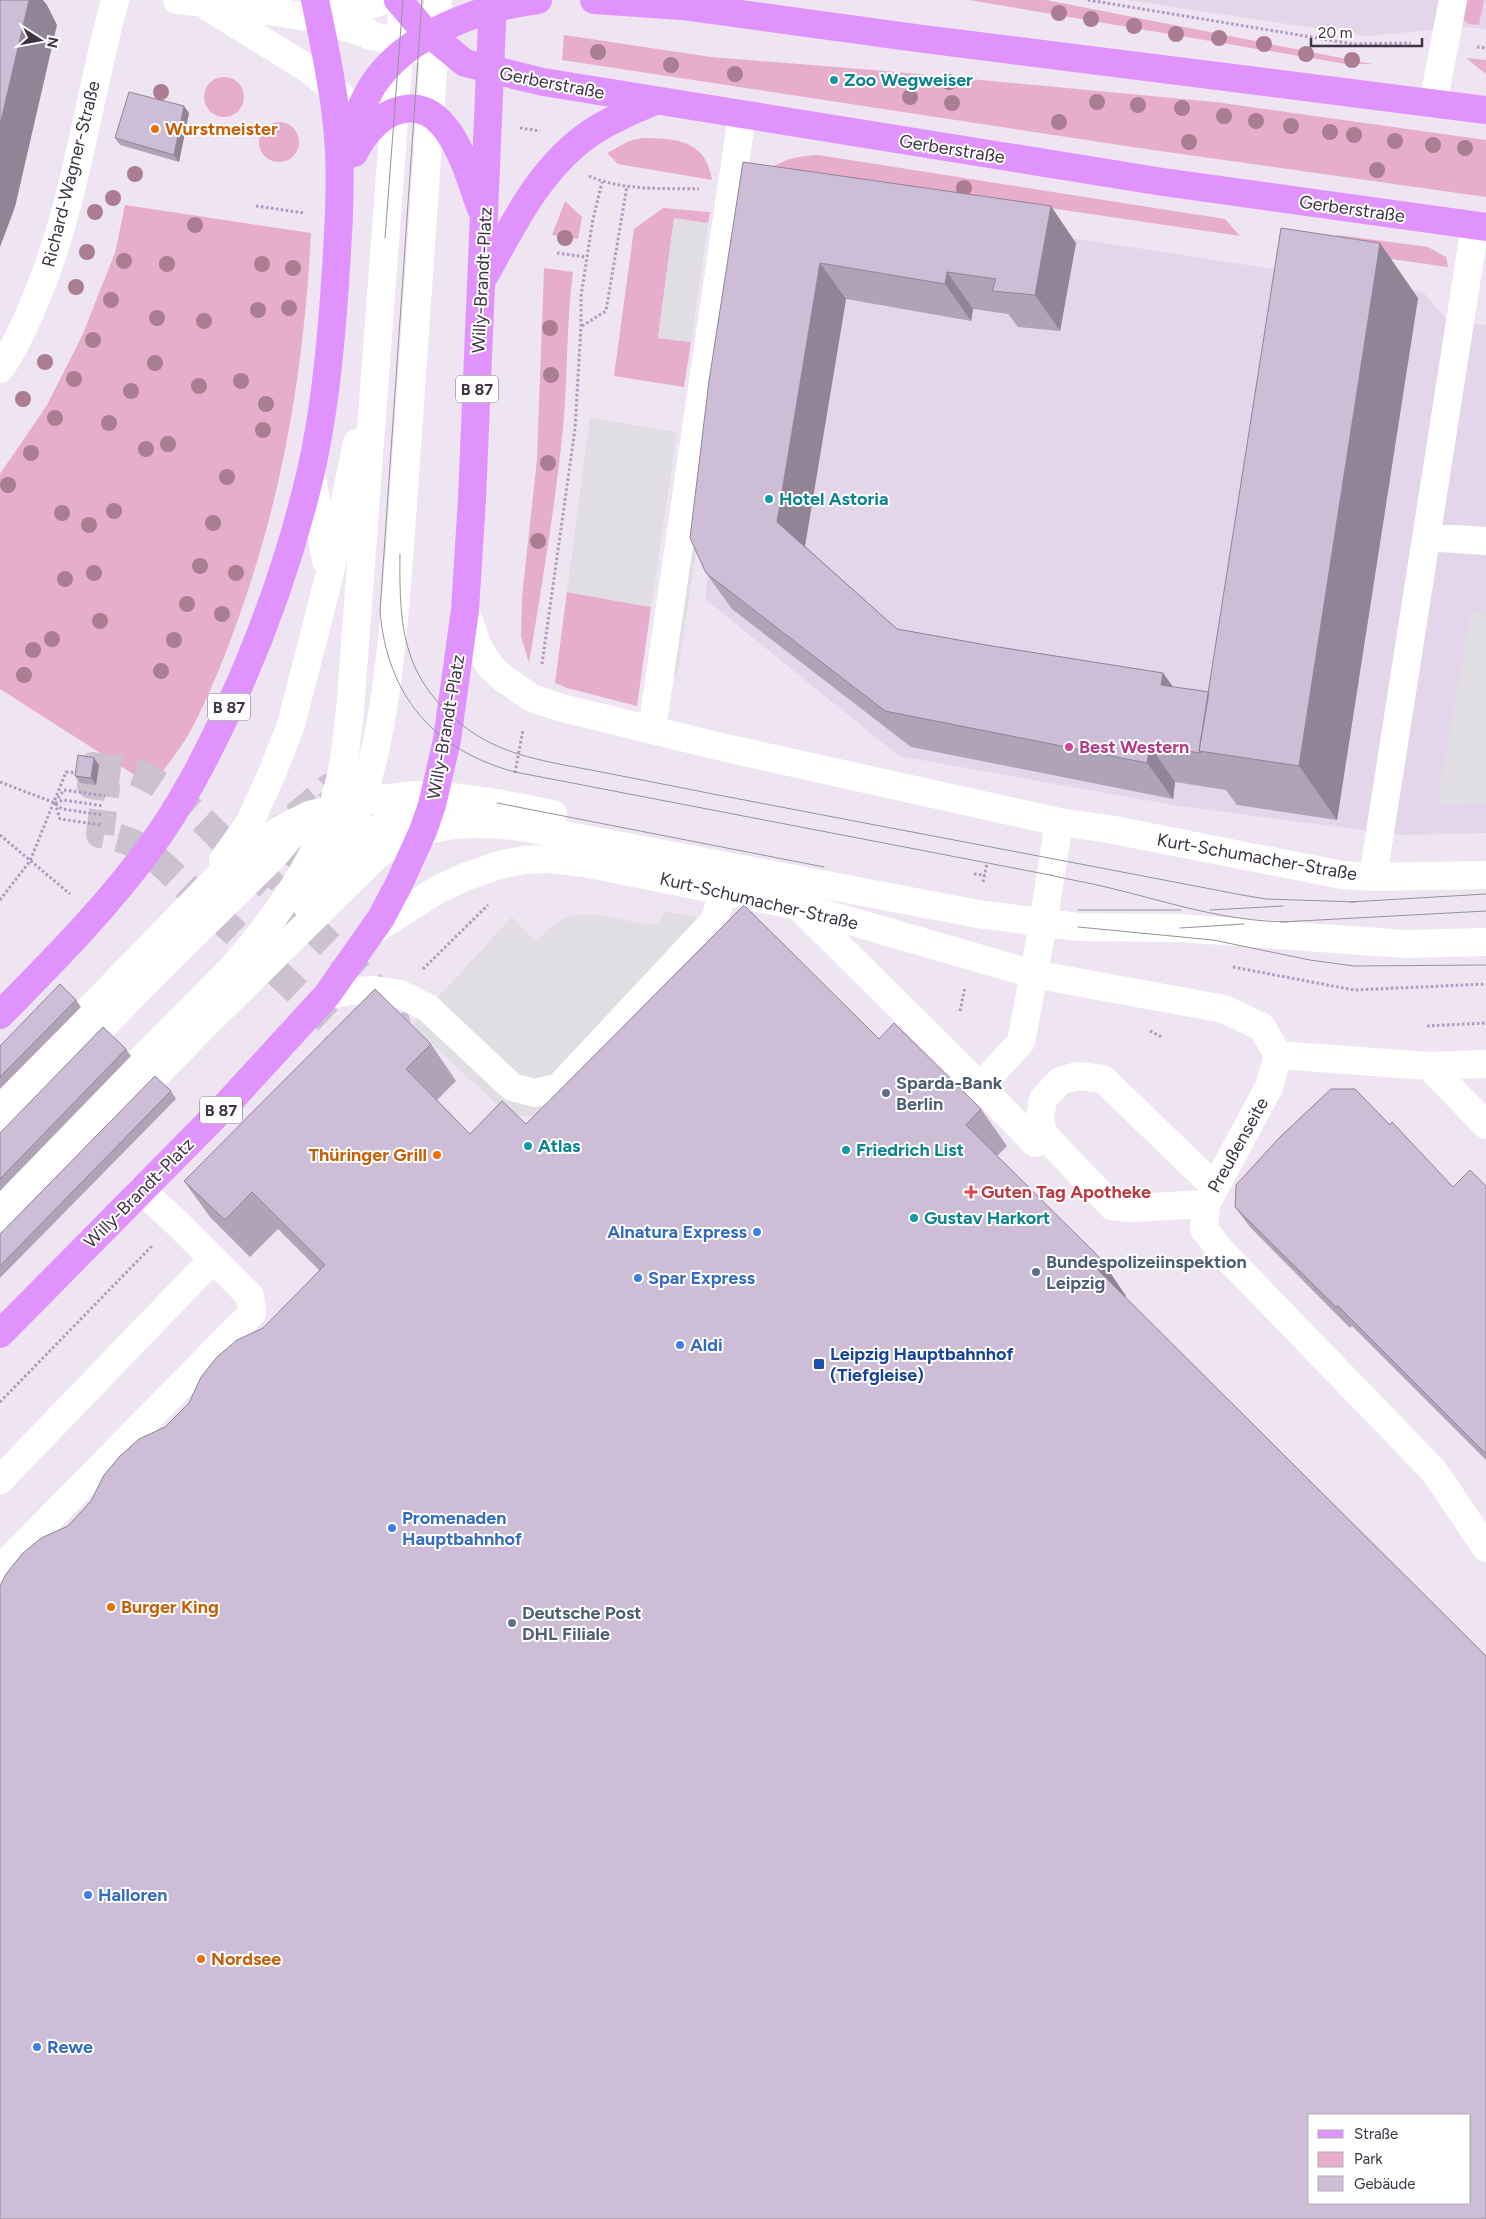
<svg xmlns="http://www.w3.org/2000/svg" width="1486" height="2219" viewBox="0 0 1486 2219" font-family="Figtree,sans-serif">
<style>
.residential{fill:#e4d6ea}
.green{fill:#e7adcc}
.parking{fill:#e0dde3}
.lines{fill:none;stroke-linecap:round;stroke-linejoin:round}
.minor-tunnel{stroke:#cbc1cf;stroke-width:28;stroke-dasharray:28 14;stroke-linecap:butt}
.path{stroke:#b298bf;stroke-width:3;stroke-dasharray:2.5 2.5;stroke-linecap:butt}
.minor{stroke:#fff;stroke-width:28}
.major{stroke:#e092fd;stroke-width:28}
.tram{stroke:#949494;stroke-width:1}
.tree{fill:#ab7d92}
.wall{fill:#b0a3b8}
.shaded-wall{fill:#908496}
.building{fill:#cdbdd6;stroke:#908496;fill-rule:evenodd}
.culture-dot{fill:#0f9aa8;stroke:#fff;stroke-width:2}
.food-dot{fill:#e8710a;stroke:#fff;stroke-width:2}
.hotel-dot{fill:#d1479c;stroke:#fff;stroke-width:2}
.service-dot{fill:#5c6f8a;stroke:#fff;stroke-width:2}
.health-dot{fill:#e0444e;stroke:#fff;stroke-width:2}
.shop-dot{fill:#3f7fe0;stroke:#fff;stroke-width:2}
.transit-dot{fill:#1a4fb4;stroke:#fff;stroke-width:2}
.labels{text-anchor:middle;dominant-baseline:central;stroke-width:4;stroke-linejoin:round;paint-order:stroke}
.shield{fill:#fff;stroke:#78717c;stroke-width:1}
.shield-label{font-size:16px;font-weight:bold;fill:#3e3444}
.culture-label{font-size:18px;font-weight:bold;fill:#0d838f;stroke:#fff;text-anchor:start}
.street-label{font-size:18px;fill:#3e3444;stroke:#fff}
.food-label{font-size:18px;font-weight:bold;fill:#c56008;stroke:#fff;text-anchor:start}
.hotel-label{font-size:18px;font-weight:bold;fill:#b23c85;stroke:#fff;text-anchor:start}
.service-label{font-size:18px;font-weight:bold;fill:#4e5e75;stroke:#fff;text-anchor:start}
.health-label{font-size:18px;font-weight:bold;fill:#be3a42;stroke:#fff;text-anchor:start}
.shop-label{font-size:18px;font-weight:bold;fill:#366cbe;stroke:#fff;text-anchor:start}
.transit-label{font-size:18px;font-weight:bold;fill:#164399;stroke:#fff;text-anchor:start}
</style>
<rect width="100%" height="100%" fill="#eee4f2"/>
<path class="residential" d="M 1127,0 L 1486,0 L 1486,29 L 1463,27 L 1367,36 Z
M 766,191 L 1423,292 L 1447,320 L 1486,325 L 1486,833 L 1400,835 L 1179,806 L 899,756 L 705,599 L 733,373 Z"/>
<path class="green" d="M 969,0 L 1046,0 L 1372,64 L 1346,64 Z
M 1467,0 L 1484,0 L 1479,25 L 1469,24 L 1463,20 Z
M 564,35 L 711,57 L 885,71 L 1215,102 L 1486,140 L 1486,197 L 1139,148 L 562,60 Z
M 1466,58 L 1486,60 L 1486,74 Z
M204 97a20 20 0 1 1 40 0a20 20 0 1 1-40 0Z
M259 142a20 20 0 1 1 40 0a20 20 0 1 1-40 0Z
M 642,138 C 676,138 706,140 712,180 L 618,164 L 607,153 L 629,141 Z
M 818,155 L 1225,219 L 1240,236 L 772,167 C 788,158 800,156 818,155 Z
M 565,201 L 582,217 L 578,239 L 552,235 Z
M 125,205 L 311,233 C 304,370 283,496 236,625 C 223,661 209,696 191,730 C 181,749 165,767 152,786 L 0,689 L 0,474 L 47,405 L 82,336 L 115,253 Z
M 663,208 L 710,212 L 708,223 L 674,219 L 658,338 L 691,342 L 684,387 L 614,376 L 634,229 Z
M 1338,235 L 1428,247 L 1446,257 L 1448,267 L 1320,249 L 1325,240 Z
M 544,268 L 573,272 C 566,324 568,376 563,428 C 555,507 542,585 529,663 L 521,636 L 522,597 L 537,459 Z
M 567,592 L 651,607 L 637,706 L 567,688 L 555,683 Z"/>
<path class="parking" d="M 674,218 L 708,223 L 691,342 L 658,338 Z
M 590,418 L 677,432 L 651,607 L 567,592 Z
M 714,437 L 677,677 L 666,675 Z
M 1471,612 L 1486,615 L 1486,804 L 1437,805 Z
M 665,911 L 747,926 L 553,1109 L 534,1116 L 520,1116 L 503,1110 L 412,1025 L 512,917 L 535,941 L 562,919 L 579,915 L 596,915 L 652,925 L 660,922 Z"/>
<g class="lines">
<path class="minor-tunnel" d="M 93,766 C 106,768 120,768 132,771 C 169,782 215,833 243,861 L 330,787 L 344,808 L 334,817 L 336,819 L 332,820 L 295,854 L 294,852 L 262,880 L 379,992 L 396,1021 L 401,1055 L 399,1069 L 390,1096 L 361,1132 L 365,1141 L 325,1181 C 313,1171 306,1161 305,1145 C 304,1105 340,1096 346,1064 C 349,1051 341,1038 335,1027 L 163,865 C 138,844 132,840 100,834 L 106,787 L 91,785 Z"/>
<path class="path" d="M 1088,0 L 1353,44 L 1411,43
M 1477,47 L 1486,48
M 520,128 L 540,131
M 589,176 C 623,191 662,188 699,189
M 256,206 L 304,213
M 557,253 L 586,257
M 582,326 L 606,311 L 627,186
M 542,664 L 575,429 L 581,326 L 581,296 L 593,219 L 602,182
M 515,773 L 523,730
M 0,782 L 55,803 L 62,809 L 103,815
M 58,798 L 64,790 L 105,796
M 55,803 L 60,819 L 101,825
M 55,803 L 63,800 L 104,806
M 0,835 L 70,894
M 974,874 L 985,875
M 983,882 L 987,863
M 0,900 L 30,861 L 66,772 L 80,773
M 1233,967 L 1354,990 L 1486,984
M 423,969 L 488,905
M 960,1011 L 965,987
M 1427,1026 L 1486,1023
M 1150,1031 L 1162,1037
M 0,1402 L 153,1245"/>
<path class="minor" d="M 177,0 L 250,8 L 319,19 L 417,49
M 341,0 L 370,36
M 207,6 L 310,70 L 345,100
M 335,15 L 385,0
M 1433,104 L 1453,0
M 0,369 C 13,351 23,329 32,308 C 75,211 87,102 115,0
M 311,471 L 326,561
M 1427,537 L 1486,541
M 465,610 L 479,649 L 491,667 L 503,678 L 532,698 L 562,708 L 726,748 L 1059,822 L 1109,829 L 1342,875 L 1373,877 L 1486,875
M 652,729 L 742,116
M 344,854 C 372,830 401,811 439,804
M 223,860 L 250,822 L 273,771 L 291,725 L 329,577 L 357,443
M 1373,877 L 1475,226
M 308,908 C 372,816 385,717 395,608 C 401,540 405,472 410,404 C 419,269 429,135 438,0
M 801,909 L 980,1086 L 1035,1143 L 1043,1134
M 373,931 L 437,890 L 465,877 L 499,865 L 524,860 L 550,859 L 590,864 L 798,906 L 1033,974 L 1224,1009 L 1262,1027 L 1278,1055 L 1269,1087 L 1206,1204 L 1204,1229 L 1221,1251 L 1434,1471 L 1486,1548
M 234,966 C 283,909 325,850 341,775 C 346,754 347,733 350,711 L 403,0
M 327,995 L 350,991 L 375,990 L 400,994 L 428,1008 L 512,1087 L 535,1093 L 559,1087 L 715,920 L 723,891
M 1278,1055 L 1429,1066 L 1486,1064
M 1429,1066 L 1486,1125
M 968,1099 L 1021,1042 L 1043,924 L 1059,822
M 0,1101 L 216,879 L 241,856 L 278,831 L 309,815 L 363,801 L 415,795 L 447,796 L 497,803 L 553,814
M 0,1132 L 154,974 L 272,858 L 295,831
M 0,1202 L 247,953
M 1206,1204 L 1130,1208 L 1112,1206 L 1043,1134 L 1040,1118 L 1043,1099 L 1060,1081 L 1077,1076 L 1103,1079 L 1214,1186
M 0,1234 L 206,1024 L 376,856 C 423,823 466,820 522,827 L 978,914 L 1078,927 L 1180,928 L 1405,944 L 1486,942
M 0,1480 L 213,1259
M 0,1569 L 252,1313 L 250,1296 L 176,1222 L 141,1190"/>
<path class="major" d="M 398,0 L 421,27 L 465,63 L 543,82 L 1163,182 L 1486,227
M 594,0 L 682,6 L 916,38 L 1486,110
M 354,153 C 363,135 379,115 400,110 C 450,97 468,174 481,209
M 343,159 C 351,134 359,107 373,85 C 406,34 481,7 538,0
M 485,275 C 514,223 541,166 592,132 C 612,119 633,110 655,101
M 0,1015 C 52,962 105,909 149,849 C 181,806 206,757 229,708 C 264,632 292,553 311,471 C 325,410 331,345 335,283 C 338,238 341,193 339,149 C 336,99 325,48 315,0
M 0,1334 L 228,1103 L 327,995 L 381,918 L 399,884 L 423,831 L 432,805 L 447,740 L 465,610 L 472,499 L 493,0"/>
<path class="tram" d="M 422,0 L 380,611 C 387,695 433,750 515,772 L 1050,875 C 1070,880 1091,883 1110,888 C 1172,903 1223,921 1288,922
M 385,238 L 403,0
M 400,554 C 399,631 403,681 469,730 C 505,756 549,762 591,770 C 632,778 673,786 713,794 C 890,828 1066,861 1242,895 L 1266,899 L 1356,902
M 497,803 L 824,867
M 1350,902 L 1486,894
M 1078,910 L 1181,910
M 1210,910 L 1283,906
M 1281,922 L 1486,911
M 1078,927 L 1213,940 L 1310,960 L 1354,966 L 1486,965
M 1180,928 L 1244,924"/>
</g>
<g class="tree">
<circle cx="1059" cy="13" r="8"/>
<circle cx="1091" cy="19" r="8"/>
<circle cx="1134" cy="26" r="8"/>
<circle cx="1176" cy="34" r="8"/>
<circle cx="1219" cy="38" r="8"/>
<circle cx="1264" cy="44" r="8"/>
<circle cx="598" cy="52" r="8"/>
<circle cx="1306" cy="54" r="8"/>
<circle cx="1352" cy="60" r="8"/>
<circle cx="671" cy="65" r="8"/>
<circle cx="735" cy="74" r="8"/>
<circle cx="949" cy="82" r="8"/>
<circle cx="161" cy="92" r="8"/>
<circle cx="910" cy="97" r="8"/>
<circle cx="1097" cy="102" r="8"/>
<circle cx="952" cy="103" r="8"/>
<circle cx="1138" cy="105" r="8"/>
<circle cx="1182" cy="108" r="8"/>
<circle cx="1224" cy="116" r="8"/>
<circle cx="1256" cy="121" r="8"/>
<circle cx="1059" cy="122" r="8"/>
<circle cx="1291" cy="126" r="8"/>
<circle cx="1330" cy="132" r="8"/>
<circle cx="1354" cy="135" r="8"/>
<circle cx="1395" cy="141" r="8"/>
<circle cx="1189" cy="142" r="8"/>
<circle cx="1433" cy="145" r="8"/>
<circle cx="1465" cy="148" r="8"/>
<circle cx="1377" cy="170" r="8"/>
<circle cx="135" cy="174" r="8"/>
<circle cx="964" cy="188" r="8"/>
<circle cx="113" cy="198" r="8"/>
<circle cx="95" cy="212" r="8"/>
<circle cx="195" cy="225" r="8"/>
<circle cx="565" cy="238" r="8"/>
<circle cx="87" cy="252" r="8"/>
<circle cx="124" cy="261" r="8"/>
<circle cx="167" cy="264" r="8"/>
<circle cx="262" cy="264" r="8"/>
<circle cx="293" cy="268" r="8"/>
<circle cx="76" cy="287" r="8"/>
<circle cx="111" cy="300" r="8"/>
<circle cx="289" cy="308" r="8"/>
<circle cx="258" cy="310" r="8"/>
<circle cx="157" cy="318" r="8"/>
<circle cx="204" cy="321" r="8"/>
<circle cx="550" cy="328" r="8"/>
<circle cx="93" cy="340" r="8"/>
<circle cx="45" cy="362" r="8"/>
<circle cx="155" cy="363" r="8"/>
<circle cx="551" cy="375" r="8"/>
<circle cx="74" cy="379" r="8"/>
<circle cx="241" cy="381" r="8"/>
<circle cx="199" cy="386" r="8"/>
<circle cx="131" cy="391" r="8"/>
<circle cx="23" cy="399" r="8"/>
<circle cx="266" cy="404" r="8"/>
<circle cx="55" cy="418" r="8"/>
<circle cx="109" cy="423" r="8"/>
<circle cx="263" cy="430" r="8"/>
<circle cx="168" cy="444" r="8"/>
<circle cx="146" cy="449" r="8"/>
<circle cx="31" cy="453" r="8"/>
<circle cx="548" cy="463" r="8"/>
<circle cx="227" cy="477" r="8"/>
<circle cx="8" cy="485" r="8"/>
<circle cx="114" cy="511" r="8"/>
<circle cx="62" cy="513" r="8"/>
<circle cx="213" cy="523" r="8"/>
<circle cx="89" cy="525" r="8"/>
<circle cx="538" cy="541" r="8"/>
<circle cx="200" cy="566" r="8"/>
<circle cx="94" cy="573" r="8"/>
<circle cx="236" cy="573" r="8"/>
<circle cx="65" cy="579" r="8"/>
<circle cx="187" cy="604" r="8"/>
<circle cx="222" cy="614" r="8"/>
<circle cx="100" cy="621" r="8"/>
<circle cx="52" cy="639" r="8"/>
<circle cx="174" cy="640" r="8"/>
<circle cx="33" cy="650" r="8"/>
<circle cx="161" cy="671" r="8"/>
<circle cx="24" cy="675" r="8"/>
</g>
<path class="wall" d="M 189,113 L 179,162 L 120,145 L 115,138 Z
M 743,162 L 1076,243 L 1060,331 L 1018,327 L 1008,314 L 973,309 L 971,321 L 846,299 L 805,546 L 897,629 L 1173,687 L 1209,692 L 1418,298 L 1337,820 L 1237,805 L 1226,790 L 1175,782 L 1173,799 L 911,747 L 732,609 L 706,573 Z
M 99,765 L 96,785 L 80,783 L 75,776 Z
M 76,1000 L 81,1007 L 0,1089 L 0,1046 Z
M 879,1039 L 981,1109 L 1007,1146 L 997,1156 L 1126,1296 L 1125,1297 L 68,1526 L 320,1271 L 278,1229 L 250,1257 L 210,1217 L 184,1181 L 431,1044 L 456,1081 L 437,1100 L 470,1134 L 526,1124 Z
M 126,1049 L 131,1056 L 0,1191 L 0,1133 Z
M 171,1091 L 176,1099 L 0,1278 L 0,1234 Z
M 1486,1186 L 1486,1460 L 1352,1326 L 1350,1328 L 1250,1227 L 1235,1207 L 1453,1187 Z"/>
<path class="shaded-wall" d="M 29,0 L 43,0 L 47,5 L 57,25 L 15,207 L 0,247 L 0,125 Z
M 184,106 L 189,113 L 179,162 L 174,155 Z
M 1051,206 L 1076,243 L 1060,331 L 1035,295 Z
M 1380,243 L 1418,298 L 1337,820 L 1299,766 Z
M 820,263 L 846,299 L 803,558 L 777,522 Z
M 947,272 L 973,309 L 971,321 L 945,284 Z
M 1163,673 L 1189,709 L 1161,685 Z
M 1150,746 L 1175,782 L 1173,799 L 1147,763 Z
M 94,758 L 99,765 L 96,785 L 91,778 Z
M 1101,1259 L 1126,1296 L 1120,1303 L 1094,1266 Z"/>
<path class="building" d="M 0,0 L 29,0 L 0,125 Z
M 129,92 L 184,106 L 174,155 L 115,138 Z
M 743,162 L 1051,206 L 1035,295 L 992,291 L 996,279 L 947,272 L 945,284 L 820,263 L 777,522 L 897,629 L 992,646 L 1163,673 L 1161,685 L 1209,692 L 1199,751 L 1201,753 L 1150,746 L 1147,763 L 885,711 L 706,573 L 690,538 L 709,381 Z
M 1281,228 L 1380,243 L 1299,766 L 1199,751 Z
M 78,755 L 94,758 L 91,778 L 75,776 Z
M 744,905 L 879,1039 L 894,1023 L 981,1109 L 966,1125 L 1101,1259 L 1094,1266 L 1486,1656 L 1486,2219 L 0,2219 L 0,1586 L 6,1574 L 22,1554 L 41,1538 L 68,1526 L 91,1501 L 104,1475 L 120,1456 L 139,1439 L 165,1427 L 189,1403 L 201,1377 L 217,1357 L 237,1340 L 263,1328 L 325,1265 L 252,1192 L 225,1220 L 184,1181 L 375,989 L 431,1044 L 406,1069 L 470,1134 L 502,1101 L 526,1124 ZM 1310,2115 L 1470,2115 L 1470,2203 L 1310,2203 Z
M 60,984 L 76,1000 L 0,1077 L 0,1046 Z
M 103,1027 L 126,1049 L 0,1179 L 0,1133 Z
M 155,1076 L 171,1091 L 0,1266 L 0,1234 Z
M 1331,1089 L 1355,1089 L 1390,1125 L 1392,1122 L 1453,1187 L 1470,1170 L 1486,1186 L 1486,1454 L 1338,1306 L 1336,1307 L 1235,1207 L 1236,1185 L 1280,1137 Z"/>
<g class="culture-dot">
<circle cx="834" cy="80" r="5"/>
<circle cx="769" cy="499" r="5"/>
<circle cx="528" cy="1146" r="5"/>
<circle cx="846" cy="1150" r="5"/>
<circle cx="914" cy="1218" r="5"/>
</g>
<g class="food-dot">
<circle cx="155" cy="129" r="5"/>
<circle cx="437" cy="1155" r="5"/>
<circle cx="111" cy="1607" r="5"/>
<circle cx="201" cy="1959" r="5"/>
</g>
<circle class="hotel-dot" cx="1069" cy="747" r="5"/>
<g class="service-dot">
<circle cx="886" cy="1093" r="5"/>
<circle cx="1036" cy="1272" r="5"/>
<circle cx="512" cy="1623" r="5"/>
</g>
<path class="health-dot" d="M968.5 1184.5h5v5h5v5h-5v5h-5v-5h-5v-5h5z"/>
<g class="shop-dot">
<circle cx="757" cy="1232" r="5"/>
<circle cx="638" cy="1278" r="5"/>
<circle cx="680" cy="1345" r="5"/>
<circle cx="392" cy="1528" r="5"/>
<circle cx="88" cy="1895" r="5"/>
<circle cx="37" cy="2047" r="5"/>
</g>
<rect class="transit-dot" x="813" y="1358" width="12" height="12" rx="2.5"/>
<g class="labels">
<g class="shield">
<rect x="456" y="375.5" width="42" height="27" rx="4"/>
<rect x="208" y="693.5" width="42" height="27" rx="4"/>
<rect x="200" y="1096.5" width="42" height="27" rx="4"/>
</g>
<g class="shield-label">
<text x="477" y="389">B 87</text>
<text x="229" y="707">B 87</text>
<text x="221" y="1110">B 87</text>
</g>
<g class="culture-label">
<text x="844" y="80">Zoo Wegweiser</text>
<text x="779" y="499">Hotel Astoria</text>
<text x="538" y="1146">Atlas</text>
<text x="856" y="1150">Friedrich List</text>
<text x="924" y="1218">Gustav Harkort</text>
</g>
<g class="street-label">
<text transform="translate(552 83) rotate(11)">Gerberstraße</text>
<text transform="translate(952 149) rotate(9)">Gerberstraße</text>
<text transform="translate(71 174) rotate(-76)">Richard-Wagner-Straße</text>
<text transform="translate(1352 209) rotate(8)">Gerberstraße</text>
<text transform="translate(482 280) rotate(-87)">Willy-Brandt-Platz</text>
<text transform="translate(446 727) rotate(-80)">Willy-Brandt-Platz</text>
<text transform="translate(1257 857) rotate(10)">Kurt-Schumacher-Straße</text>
<text transform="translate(759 901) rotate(13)">Kurt-Schumacher-Straße</text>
<text transform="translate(1238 1145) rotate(-61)">Preußenseite</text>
<text transform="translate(139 1193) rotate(-45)">Willy-Brandt-Platz</text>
</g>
<g class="food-label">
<text x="165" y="129">Wurstmeister</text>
<text x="427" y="1155" text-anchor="end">Thüringer Grill</text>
<text x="121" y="1607">Burger King</text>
<text x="211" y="1959">Nordsee</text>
</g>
<g class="hotel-label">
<text x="1079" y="747">Best Western</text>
</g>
<g class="service-label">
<text x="896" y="1083">Sparda-Bank<tspan x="896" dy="21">Berlin</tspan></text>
<text x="1046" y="1262">Bundespolizeiinspektion<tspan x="1046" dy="21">Leipzig</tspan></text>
<text x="522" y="1613">Deutsche Post<tspan x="522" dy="21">DHL Filiale</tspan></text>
</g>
<g class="health-label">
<text x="981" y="1192">Guten Tag Apotheke</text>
</g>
<g class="shop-label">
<text x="747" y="1232" text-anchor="end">Alnatura Express</text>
<text x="648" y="1278">Spar Express</text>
<text x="690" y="1345">Aldi</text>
<text x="402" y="1518">Promenaden<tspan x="402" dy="21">Hauptbahnhof</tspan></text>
<text x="98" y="1895">Halloren</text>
<text x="47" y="2047">Rewe</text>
</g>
<g class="transit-label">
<text x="830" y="1354">Leipzig Hauptbahnhof<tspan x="830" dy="21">(Tiefgleise)</tspan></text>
</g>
</g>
<rect x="1308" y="2114" width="162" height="90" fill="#ffffff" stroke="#b2aeb4"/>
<rect x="1318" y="2130" width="25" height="8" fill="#e092fd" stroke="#b2aeb4"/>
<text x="1354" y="2139" font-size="15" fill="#3e3444">Straße</text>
<rect x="1318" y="2152" width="25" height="15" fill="#e7adcc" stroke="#b2aeb4"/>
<text x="1354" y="2164" font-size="15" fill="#3e3444">Park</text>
<rect x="1318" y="2176" width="25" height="15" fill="#cdbdd6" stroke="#b2aeb4"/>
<text x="1354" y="2189" font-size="15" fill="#3e3444">Gebäude</text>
<g transform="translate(40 40) rotate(101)" stroke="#ffffff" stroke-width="4" paint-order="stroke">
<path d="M0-4L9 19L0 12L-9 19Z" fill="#3e3444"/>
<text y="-8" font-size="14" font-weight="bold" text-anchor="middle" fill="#3e3444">N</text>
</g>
<path d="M1311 38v8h111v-8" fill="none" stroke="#3e3444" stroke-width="2.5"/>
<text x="1318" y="38" font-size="15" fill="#3e3444" stroke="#ffffff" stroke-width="4" paint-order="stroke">20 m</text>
</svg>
